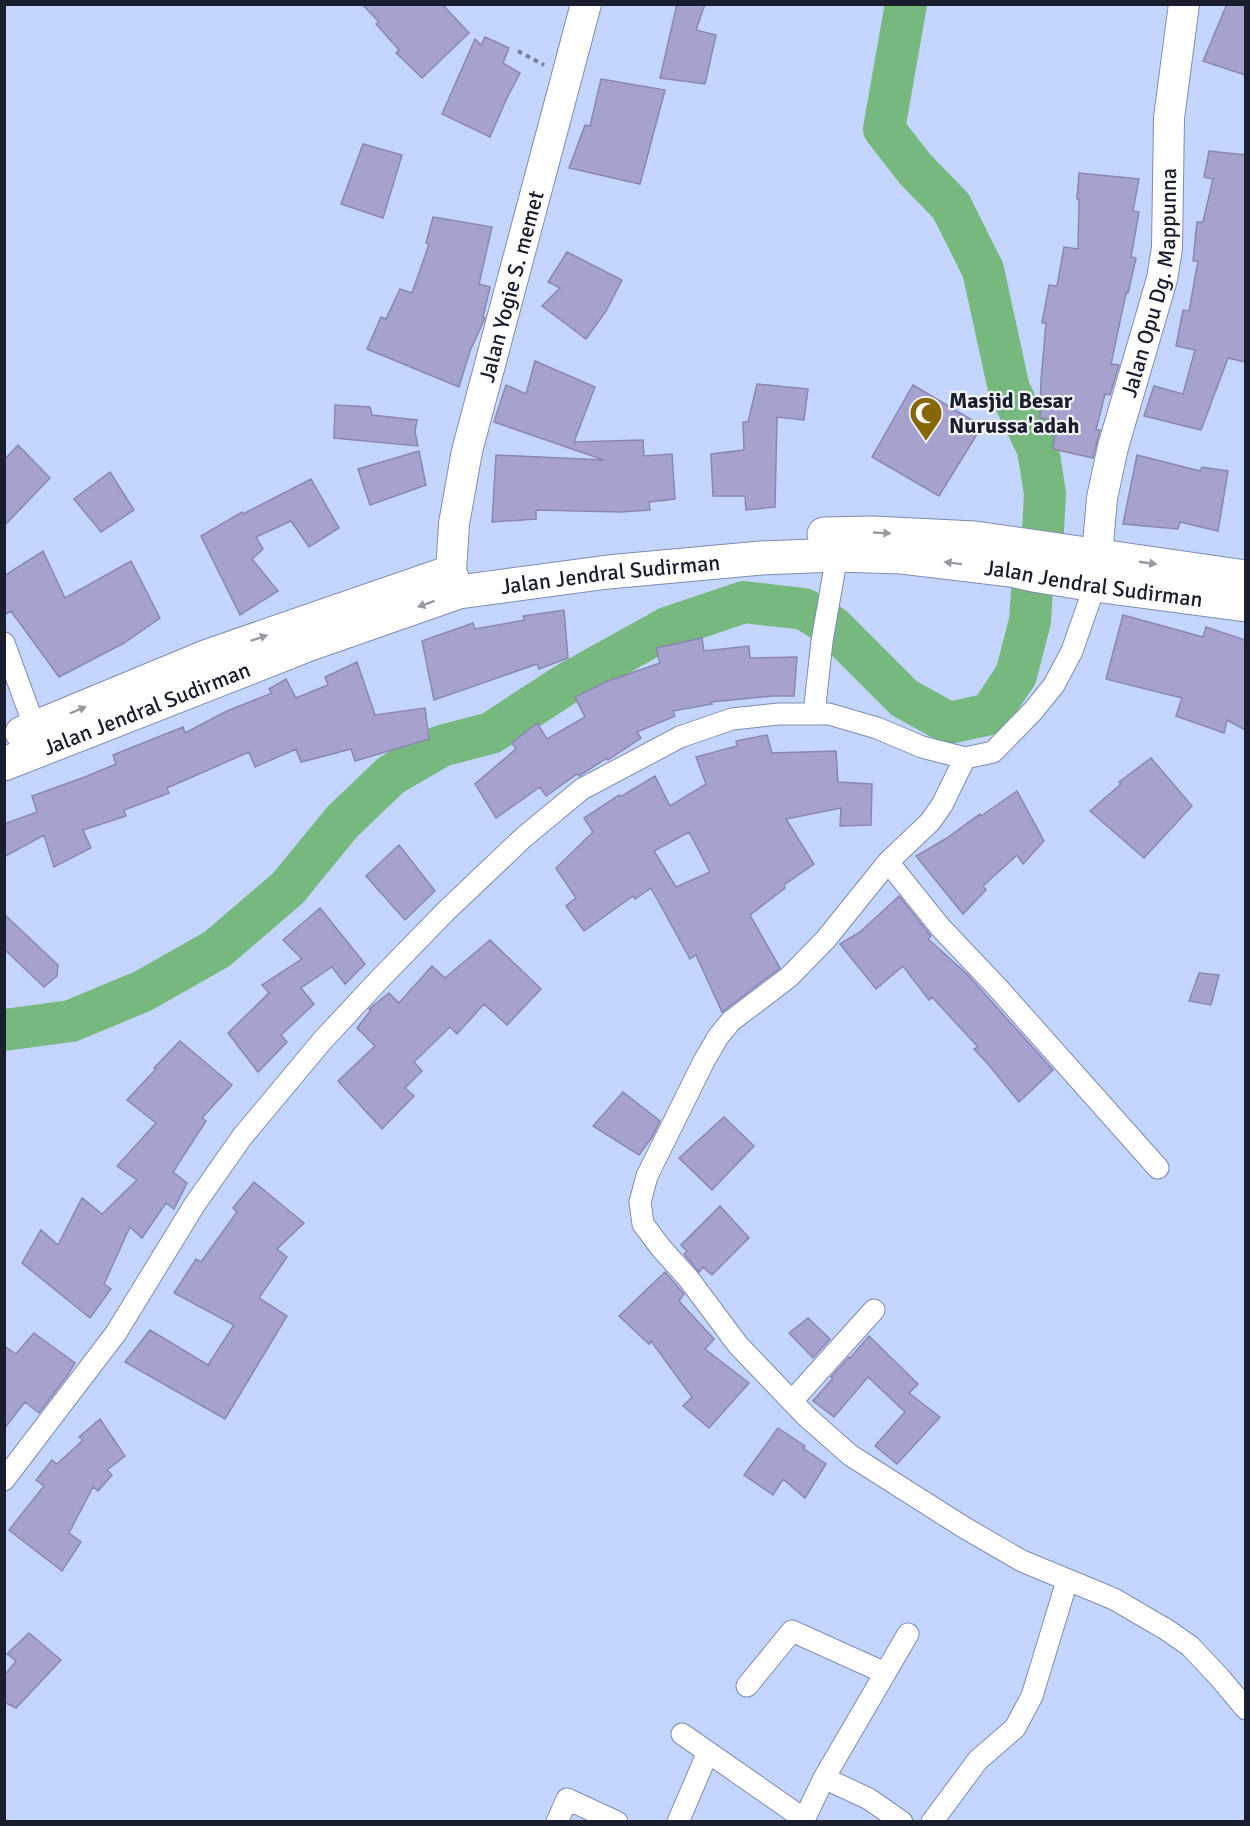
<svg xmlns="http://www.w3.org/2000/svg" width="1250" height="1826" viewBox="0 0 1250 1826" font-family="Signika,sans-serif">
<style>
.lines{fill:none;stroke-linecap:round;stroke-linejoin:round}
.river{stroke:#76b87e;stroke-width:42}
.building{fill:#a5a3cd;stroke:#8987af;stroke-width:1.5;fill-rule:evenodd}
.street-casing{stroke:#7d8cb2;stroke-width:23}
.secondary-casing{stroke:#7d8cb2;stroke-width:32}
.highway-casing{stroke:#7d8cb2;stroke-width:35}
.path{stroke:#74809d;stroke-width:4;stroke-dasharray:4.5 4.5;stroke-linecap:butt}
.street{stroke:#fff;stroke-width:21}
.secondary{stroke:#fff;stroke-width:30}
.highway{stroke:#fff;stroke-width:33}
.oneway{fill:#979aa0}
.labels{text-anchor:middle;dominant-baseline:central;stroke-width:4.5;stroke-linejoin:round;paint-order:stroke}
.street-label{font-size:22px;fill:#181e2d;stroke:#f5f7fb}
.poi-label{font-size:22px;font-weight:bold;fill:#181e2d;stroke:#f5f7fb;text-anchor:start}
</style>
<rect width="100%" height="100%" fill="#c4d6ff"/>
<g class="lines">
<path class="river" d="M 4,1030 L 71,1021 L 143,991 L 217,949 L 288,888 L 342,822 L 391,775 L 441,746 L 491,733 L 566,684 L 667,628 L 744,602 L 804,609 L 833,627 L 904,698 L 949,723 L 990,714 L 1016,675 L 1030,621 L 1033,575 L 1042,548 L 1045,494 L 1038,449 L 1009,389 L 983,270 L 951,206 L 915,169 L 884,129 L 906,4"/>
</g>
<path class="building" d="M 362,4 L 442,4 L 469,33 L 422,78 L 396,53 L 399,50 L 376,24 L 379,22 Z
M 677,4 L 705,4 L 696,30 L 716,35 L 705,84 L 660,78 Z
M 1227,4 L 1245,4 L 1245,75 L 1203,61 Z
M 485,37 L 509,48 L 503,63 L 520,73 L 506,100 L 490,137 L 442,114 L 475,39 L 481,45 Z
M 601,79 L 665,90 L 640,184 L 569,168 L 585,125 L 590,126 Z
M 363,144 L 402,155 L 383,218 L 341,204 Z
M 1209,151 L 1245,155 L 1245,362 L 1228,358 L 1201,430 L 1144,416 L 1154,386 L 1183,394 L 1195,350 L 1176,346 L 1183,310 L 1189,311 L 1198,261 L 1193,261 L 1197,222 L 1203,222 L 1213,179 L 1204,177 Z
M 1079,173 L 1139,179 L 1133,211 L 1139,212 L 1131,257 L 1136,258 L 1128,293 L 1126,293 L 1111,364 L 1119,365 L 1110,395 L 1105,394 L 1096,430 L 1100,430 L 1093,458 L 1053,449 L 1057,420 L 1040,418 L 1041,380 L 1046,323 L 1042,323 L 1049,285 L 1057,286 L 1064,247 L 1078,249 L 1079,199 L 1077,199 Z
M 433,217 L 492,227 L 479,284 L 490,287 L 483,317 L 485,318 L 470,351 L 459,387 L 367,349 L 381,317 L 386,319 L 400,289 L 412,293 L 429,244 L 426,243 Z
M 567,252 L 622,280 L 606,311 L 586,339 L 542,306 L 560,288 L 548,282 Z
M 535,361 L 595,387 L 574,442 L 643,440 L 644,456 L 672,454 L 675,499 L 649,502 L 650,510 L 620,512 L 536,510 L 536,519 L 492,522 L 496,455 L 604,460 L 494,422 L 506,385 L 526,394 Z
M 757,384 L 808,389 L 804,420 L 777,417 L 775,507 L 746,510 L 745,496 L 713,496 L 711,454 L 744,450 L 743,422 L 748,422 Z
M 913,385 L 982,426 L 939,496 L 872,457 Z
M 335,405 L 370,407 L 372,415 L 417,420 L 415,432 L 418,446 L 334,438 Z
M 18,445 L 50,478 L 4,526 L 4,460 Z
M 419,451 L 426,485 L 370,505 L 358,469 Z
M 1137,455 L 1200,471 L 1202,467 L 1228,471 L 1218,531 L 1180,522 L 1178,529 L 1123,524 Z
M 110,472 L 134,510 L 101,532 L 74,499 Z
M 311,479 L 339,528 L 309,547 L 291,521 L 256,537 L 263,549 L 252,559 L 278,591 L 240,615 L 201,536 L 242,512 L 243,514 Z
M 43,551 L 65,598 L 131,561 L 160,618 L 124,643 L 59,677 L 11,611 L 4,615 L 4,576 Z
M 564,610 L 568,658 L 539,669 L 537,664 L 434,700 L 422,641 L 473,623 L 475,629 L 525,620 L 523,616 Z
M 1123,615 L 1203,637 L 1206,627 L 1245,640 L 1245,730 L 1227,720 L 1224,733 L 1176,716 L 1182,698 L 1106,679 Z
M 702,638 L 704,651 L 749,646 L 750,658 L 797,657 L 794,696 L 773,696 L 711,702 L 712,704 L 673,711 L 675,716 L 637,732 L 641,738 L 608,760 L 607,758 L 579,776 L 577,774 L 546,796 L 540,787 L 496,818 L 475,784 L 516,749 L 512,743 L 537,723 L 547,739 L 585,717 L 575,697 L 608,681 L 660,663 L 656,648 Z
M 357,662 L 375,715 L 425,708 L 429,739 L 355,761 L 351,749 L 301,762 L 296,749 L 255,767 L 249,752 L 167,788 L 169,793 L 124,810 L 126,816 L 83,830 L 91,848 L 54,867 L 44,835 L 4,857 L 4,824 L 37,812 L 32,796 L 85,777 L 116,764 L 113,755 L 183,727 L 185,733 L 227,711 L 272,693 L 269,689 L 286,679 L 296,698 L 328,685 L 325,677 Z
M 767,735 L 772,753 L 836,751 L 838,782 L 872,784 L 871,825 L 840,826 L 841,808 L 786,819 L 814,864 L 784,885 L 785,888 L 750,915 L 780,968 L 722,1012 L 696,955 L 690,959 L 651,888 L 635,899 L 633,896 L 584,931 L 566,906 L 576,898 L 556,868 L 593,832 L 584,818 L 619,795 L 620,797 L 655,776 L 670,806 L 706,784 L 696,757 L 737,746 L 736,741 ZM 689,832 L 710,872 L 676,887 L 654,851 Z
M 1151,758 L 1192,806 L 1144,858 L 1090,811 L 1121,784 L 1119,782 Z
M 1017,791 L 1044,841 L 1023,864 L 1017,855 L 983,886 L 986,890 L 963,914 L 916,856 L 947,838 L 980,814 L 981,816 Z
M 399,845 L 435,891 L 405,920 L 366,876 Z
M 899,896 L 931,936 L 928,939 L 967,974 L 1053,1070 L 1019,1102 L 988,1064 L 974,1049 L 978,1047 L 932,997 L 929,1000 L 903,966 L 876,989 L 840,944 L 860,932 Z
M 320,908 L 365,964 L 345,984 L 332,967 L 301,988 L 314,1004 L 281,1035 L 287,1042 L 258,1072 L 228,1033 L 269,993 L 262,985 L 302,959 L 283,940 Z
M 4,914 L 58,965 L 57,976 L 44,987 L 4,949 Z
M 490,940 L 541,989 L 507,1025 L 484,1004 L 457,1034 L 450,1027 L 414,1062 L 422,1071 L 405,1088 L 414,1096 L 382,1129 L 338,1081 L 375,1046 L 357,1028 L 371,1010 L 369,1009 L 389,993 L 399,1003 L 432,966 L 445,978 Z
M 1199,973 L 1219,975 L 1211,1005 L 1189,1001 Z
M 180,1041 L 232,1085 L 202,1118 L 206,1121 L 173,1172 L 187,1183 L 174,1209 L 166,1203 L 142,1238 L 130,1227 L 104,1284 L 111,1289 L 90,1318 L 22,1263 L 41,1230 L 58,1245 L 82,1198 L 102,1214 L 137,1180 L 117,1166 L 156,1123 L 127,1100 L 156,1069 L 154,1068 Z
M 623,1092 L 660,1121 L 652,1137 L 639,1155 L 593,1126 Z
M 724,1117 L 754,1146 L 712,1190 L 679,1158 Z
M 254,1182 L 304,1223 L 277,1249 L 287,1257 L 259,1298 L 287,1316 L 225,1419 L 125,1362 L 150,1330 L 208,1365 L 234,1325 L 174,1293 L 196,1259 L 201,1262 L 237,1212 L 233,1208 Z
M 720,1206 L 749,1238 L 712,1275 L 703,1267 L 699,1272 L 684,1254 L 687,1251 L 681,1245 Z
M 665,1272 L 684,1294 L 679,1301 L 714,1339 L 705,1349 L 749,1383 L 709,1428 L 683,1406 L 692,1397 L 651,1341 L 649,1344 L 619,1316 Z
M 808,1318 L 830,1339 L 813,1358 L 789,1333 Z
M 34,1333 L 75,1363 L 67,1376 L 39,1413 L 25,1402 L 4,1429 L 4,1346 L 16,1354 Z
M 869,1336 L 918,1384 L 909,1393 L 940,1417 L 897,1464 L 875,1446 L 905,1412 L 868,1377 L 834,1417 L 813,1401 L 833,1378 L 831,1377 L 849,1357 L 850,1358 Z
M 100,1419 L 125,1456 L 107,1470 L 112,1475 L 98,1491 L 93,1487 L 69,1533 L 81,1542 L 62,1571 L 9,1530 L 44,1486 L 36,1480 L 52,1460 L 57,1464 L 83,1440 L 79,1437 Z
M 778,1428 L 805,1446 L 803,1448 L 826,1464 L 805,1498 L 783,1479 L 773,1495 L 744,1475 Z
M 29,1633 L 61,1660 L 16,1708 L 4,1702 L 4,1676 L 16,1661 L 7,1654 Z"/>
<g class="lines">
<g class="street-casing">
<path id="street" d="M 4,643 L 35,728
M 814,714 L 822,641 L 837,555 L 838,543
M 965,758 L 942,805 L 930,822 L 888,862 L 941,928 L 997,987 L 1158,1168
M 888,862 L 826,939 L 789,977 L 731,1021 L 718,1037 L 704,1061 L 647,1176 L 640,1202 L 643,1224 L 661,1248 L 688,1278 L 738,1345 L 806,1416 L 850,1455 L 965,1528 L 1022,1561 L 1114,1599 L 1167,1630 L 1190,1646 L 1220,1678 L 1246,1709
M 792,1401 L 874,1310
M 4,1480 L 116,1333 L 195,1204 L 242,1137 L 322,1041 L 377,982 L 446,911 L 524,837 L 582,789 L 680,737 L 732,719 L 779,714 L 829,714 L 877,728 L 922,747 L 965,758 L 993,752 L 1033,711 L 1054,685 L 1072,651 L 1095,585
M 747,1686 L 792,1631 L 885,1673
M 682,1734 L 804,1819
M 824,1778 L 869,1799 L 902,1822
M 557,1822 L 567,1799 L 617,1822
M 678,1822 L 708,1752
M 803,1822 L 824,1778 L 908,1634
M 932,1822 L 978,1760 L 1015,1728 L 1032,1696 L 1067,1581"/>
</g>
<g class="secondary-casing">
<g id="secondary">
<path id="s1" d="M 1095,579 L 1102,498 L 1113,447 L 1162,279 L 1167,248 L 1169,118 L 1184,4"/>
<path id="s2" d="M 459,592 L 451,571 L 454,524 L 467,451 L 586,4"/>
</g>
</g>
<g class="highway-casing">
<g id="highway">
<path d="M 824,534 L 872,533 L 975,538 L 1246,577"/>
<path d="M 22,733 L 208,656 L 445,574"/>
<path id="s3" d="M 4,764 L 310,644 L 459,592 L 608,572 L 761,558 L 837,555 L 902,557 L 1011,570 L 1033,575 L 1095,585 L 1246,605"/>
</g>
</g>
<path class="path" d="M 518,51 L 544,65"/>
<use href="#street" class="street"/>
<use href="#secondary" class="secondary"/>
<use href="#highway" class="highway"/>
</g>
<defs><path id="oneway-solid" d="M-6-.8H1V-3.2L6.5 0L1 3.2V.8H-6Z" transform="scale(1.5)"/></defs>
<g class="oneway">
<use href="#oneway-solid" transform="translate(882 533) rotate(3)"/>
<use href="#oneway-solid" transform="translate(953 563) rotate(-173)"/>
<use href="#oneway-solid" transform="translate(1148 563) rotate(8)"/>
<use href="#oneway-solid" transform="translate(426 604) rotate(160)"/>
<use href="#oneway-solid" transform="translate(259 638) rotate(-19)"/>
<use href="#oneway-solid" transform="translate(78 710) rotate(-23)"/>
</g>
<defs>
<g id="mosque-pin" transform="scale(1.725)"><path d="M0 17L-7.5 6A9.5 9.5 0 1 1 7.5 6Z" fill="#876703" stroke="#f5f7fb"/><path d="M3.5-4.9A6 6 0 1 0 3.5 4.9A5 5 0 1 1 3.5-4.9Z" fill="#fff"/></g>
</defs>
<g fill-rule="evenodd">
<use href="#mosque-pin" x="926" y="413"/>
</g>
<g class="labels">
<g class="street-label">
<text stroke="none"><textPath href="#s1" startOffset="303">Jalan Opu Dg. Mappunna</textPath></text>
<text stroke="none"><textPath href="#s2" startOffset="314">Jalan Yogie S. memet</textPath></text>
<text stroke="none"><textPath href="#s3" startOffset="639">Jalan Jendral Sudirman</textPath></text>
<text stroke="none"><textPath href="#s3" startOffset="1125">Jalan Jendral Sudirman</textPath></text>
<text stroke="none"><textPath href="#s3" startOffset="153">Jalan Jendral Sudirman</textPath></text>
</g>
<g class="poi-label">
<text x="949" y="400">Masjid Besar<tspan x="949" dy="25">Nurussa'adah</tspan></text>
</g>
</g>
<rect width="1250" height="1826" fill="none" stroke="#181e2d" stroke-width="12"/>
</svg>
